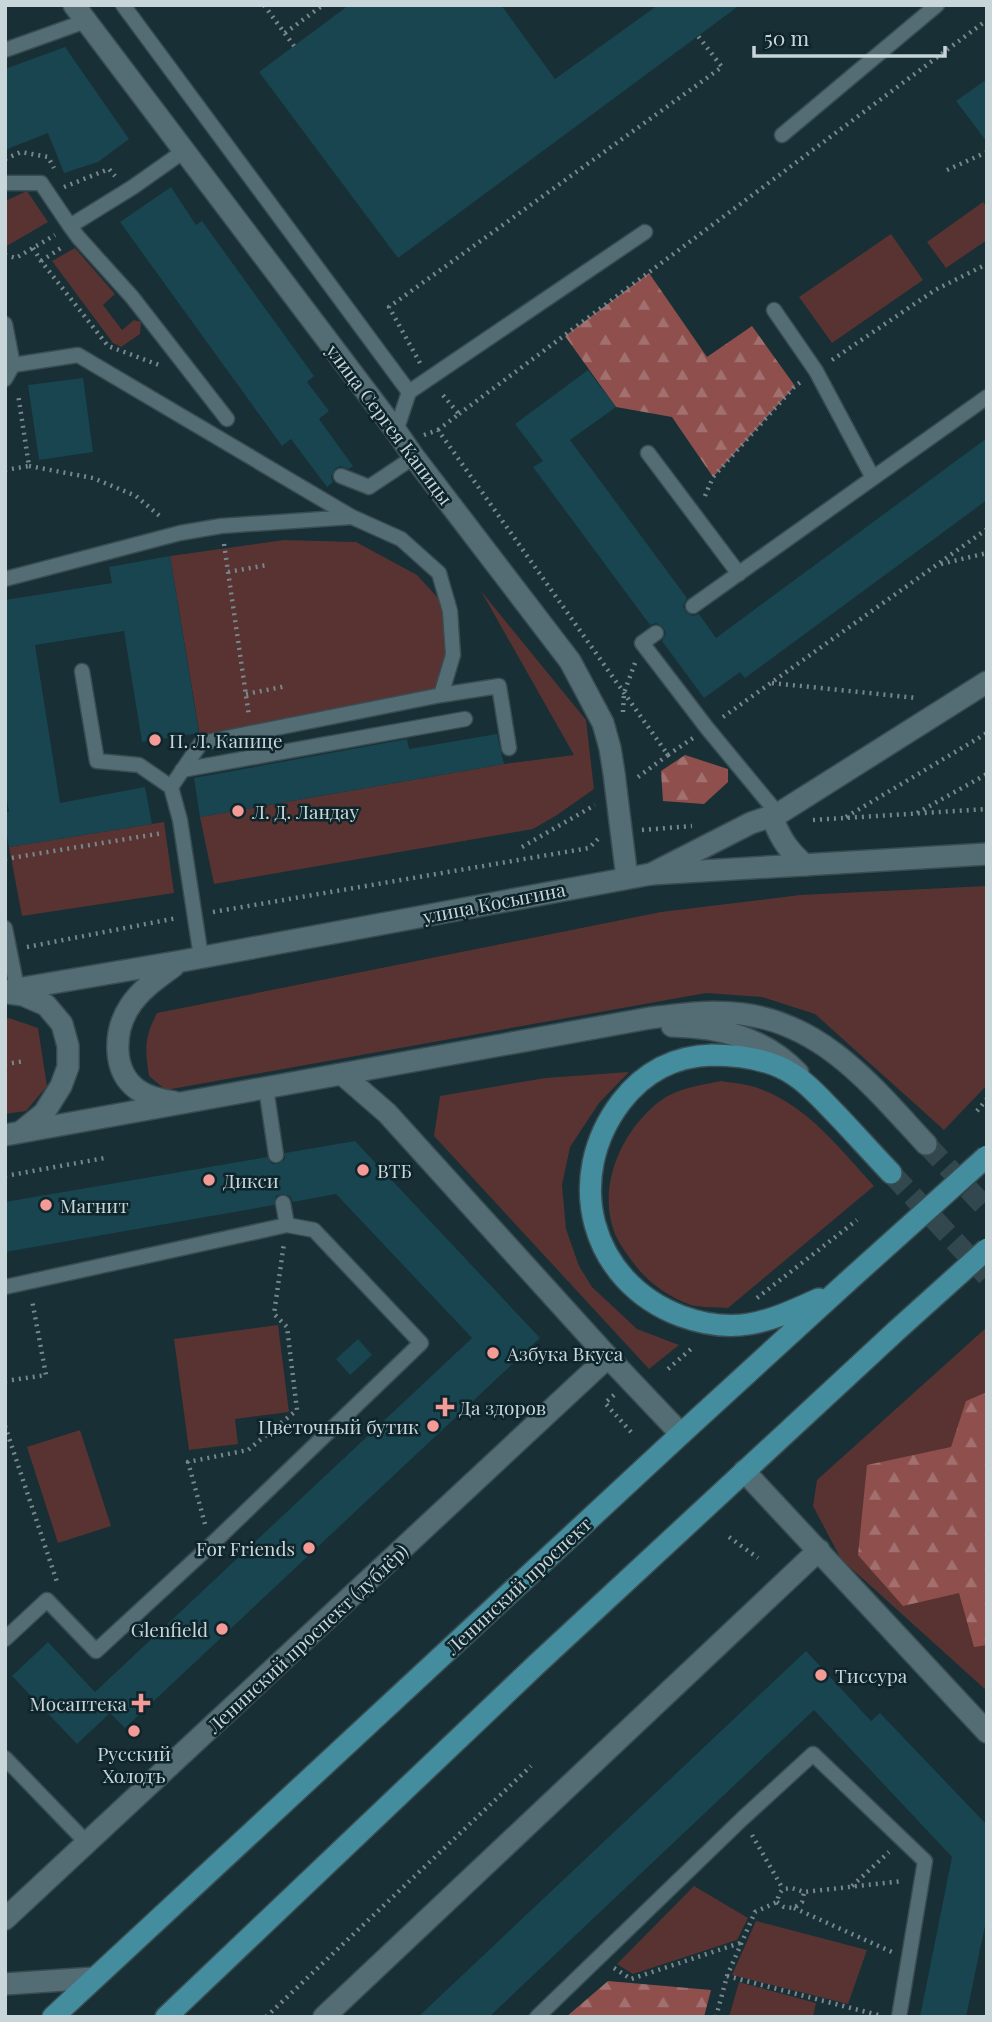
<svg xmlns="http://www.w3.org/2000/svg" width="992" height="2022" viewBox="0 0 992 2022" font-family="'Playfair Display',serif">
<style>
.green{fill:#583332}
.forest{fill:url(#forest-firs)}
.building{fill:#184550}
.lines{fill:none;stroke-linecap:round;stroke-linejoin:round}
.secondary-tunnel{stroke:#32484e;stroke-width:21;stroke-dasharray:21 10;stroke-linecap:butt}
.primary-tunnel{stroke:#32484e;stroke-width:21;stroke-dasharray:21 10;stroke-linecap:butt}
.lane-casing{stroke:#394c51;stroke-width:17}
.street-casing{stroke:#394c51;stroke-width:24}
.secondary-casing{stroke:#394c51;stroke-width:24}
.primary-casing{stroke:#394c51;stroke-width:24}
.path{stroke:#76888d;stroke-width:4.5;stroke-dasharray:2 5;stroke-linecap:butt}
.lane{stroke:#546d74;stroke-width:14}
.street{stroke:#546d74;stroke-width:21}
.secondary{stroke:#546d74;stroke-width:21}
.primary{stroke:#448d9e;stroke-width:21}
.primary-bridge-casing{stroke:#394c51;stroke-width:24;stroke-linecap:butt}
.primary-bridge{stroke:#448d9e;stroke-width:21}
.poi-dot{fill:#f59b97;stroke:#0d252b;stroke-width:2.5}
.labels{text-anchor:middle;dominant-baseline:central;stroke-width:5;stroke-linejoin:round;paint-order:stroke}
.street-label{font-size:19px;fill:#c8d5d9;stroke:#0d252b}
.poi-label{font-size:19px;fill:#c8d5d9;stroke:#0d252b;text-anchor:start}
</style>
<defs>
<pattern id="forest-firs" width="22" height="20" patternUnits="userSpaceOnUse" patternTransform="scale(1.75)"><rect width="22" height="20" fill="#8f504d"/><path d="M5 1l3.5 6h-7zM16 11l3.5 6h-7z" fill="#a2706e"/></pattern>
</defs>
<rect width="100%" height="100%" fill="#172f35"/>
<path class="green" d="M 27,191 L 48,222 L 5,247 L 5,201 Z
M 983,202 L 987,207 L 987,240 L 946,268 L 927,242 Z
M 891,234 L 923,280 L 832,343 L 799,297 Z
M 75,248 L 115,294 L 103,305 L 122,330 L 134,320 L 141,322 L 140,334 L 121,347 L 113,343 L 52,261 Z
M 284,540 L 356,542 L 417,575 L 450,611 L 453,655 L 441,695 L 201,743 L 170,556 Z
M 481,591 L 586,720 L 594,789 L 557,815 L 533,829 L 214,884 L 200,817 L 504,764 L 574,755 Z
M 164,822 L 174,893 L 22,916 L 9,847 Z
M 987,886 L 987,1085 L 944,1130 L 815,1014 L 762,997 L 706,993 L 166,1090 L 149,1076 C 145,1049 144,1038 157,1013 L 661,912 L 800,895 Z
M 9,1018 L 38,1028 L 47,1086 L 26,1111 L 5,1114 L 5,1019 Z
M 629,1072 L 599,1103 L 570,1147 L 562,1185 L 566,1229 L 579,1266 L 592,1287 L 637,1329 L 679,1345 L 649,1369 L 434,1136 L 440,1096 L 545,1078 Z
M 721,1081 C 733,1083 747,1084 758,1088 C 808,1106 839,1148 874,1186 L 728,1308 C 717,1307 702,1308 691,1305 C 668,1297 646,1281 632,1261 C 625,1252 619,1243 615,1234 C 596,1186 622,1130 660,1101 C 677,1088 701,1085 721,1081 Z
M 278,1325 L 289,1412 L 235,1419 L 238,1444 L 189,1450 L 174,1339 Z
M 987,1327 L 987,1691 L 841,1559 L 813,1506 L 817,1480 Z
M 80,1430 L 111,1526 L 58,1543 L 27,1447 Z
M 694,1886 L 748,1918 L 737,1940 L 633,1974 L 617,1964 Z
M 756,1921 L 867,1950 L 848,2004 L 732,1975 Z
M 739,1982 L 816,2003 L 813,2017 L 729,2017 Z"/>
<path class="forest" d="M 649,273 L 707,357 L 752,326 L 795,386 L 713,477 L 672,417 L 616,407 L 565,336 Z
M 685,755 L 728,769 L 728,782 L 704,804 L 663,801 L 661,771 Z
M 987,1392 L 987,1645 L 974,1647 L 959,1593 L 903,1606 L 858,1555 L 867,1465 L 951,1447 L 966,1401 Z
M 608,1981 L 711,1990 L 704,2017 L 566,2017 Z"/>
<path class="building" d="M 349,5 L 501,5 L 555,79 L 658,5 L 740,5 L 398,258 L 259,72 Z
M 65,47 L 129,139 L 98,162 L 64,173 L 48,133 L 5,150 L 5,69 Z
M 987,79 L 987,142 L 956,101 Z
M 171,187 L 196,225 L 202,221 L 314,376 L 307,382 L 329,411 L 319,419 L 353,466 L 349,469 L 340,466 L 335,469 L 331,477 L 333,482 L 327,487 L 291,439 L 282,446 L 120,222 Z
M 588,370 L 616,407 L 570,440 L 687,598 L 683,606 L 686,612 L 693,616 L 699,614 L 716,638 L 987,438 L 987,500 L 745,678 L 740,672 L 704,698 L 662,641 L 666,633 L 663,627 L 656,623 L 650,625 L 533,467 L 543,461 L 515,424 Z
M 83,378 L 93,452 L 39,460 L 28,385 Z
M 170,556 L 199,733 L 142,742 L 124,631 L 35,645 L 60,803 L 145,787 L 152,824 L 9,847 L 5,825 L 5,812 L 9,812 L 5,786 L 5,600 L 112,583 L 109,567 Z
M 497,734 L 504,764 L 200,817 L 194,778 L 407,739 L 409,749 Z
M 355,1141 L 540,1338 L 125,1728 L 110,1713 L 77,1744 L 12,1676 L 48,1642 L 95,1692 L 472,1338 L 336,1194 L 293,1202 L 290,1196 L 282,1194 L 276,1196 L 274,1205 L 5,1252 L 5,1202 L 267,1157 L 272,1164 L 278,1164 L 285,1159 L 285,1153 Z
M 358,1339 L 372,1355 L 350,1375 L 336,1359 Z
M 806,1651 L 871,1721 L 880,1713 L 987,1825 L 987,1916 L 966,2017 L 920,2017 L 952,1857 L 814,1710 L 489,2017 L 418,2017 Z"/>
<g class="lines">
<path class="secondary-tunnel" d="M 926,1144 L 987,1209"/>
<path class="primary-tunnel" d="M 891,1173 L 987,1276"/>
<g class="lane-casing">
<path id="lane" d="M 123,5 L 409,392 L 645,232
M 5,50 L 86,21
M 782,135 L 937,5
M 184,151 L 133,187 L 70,226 L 78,237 L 132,297 L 227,419
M 5,183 L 41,183 L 70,226
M 774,310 L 816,371 L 873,478
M 5,324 L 13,365
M 5,379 L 13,365 L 78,355 L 352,517 L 221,526 L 180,533 L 5,579
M 396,431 L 409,392
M 648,453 L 739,574
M 341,476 L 369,487 L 414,457
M 693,606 L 987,397
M 656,633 L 642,643 L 707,728 L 778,814
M 82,671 L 97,761 L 139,765 L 171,787 L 180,820 L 201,957
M 441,695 L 499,686 L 509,748
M 182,770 L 465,719
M 171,787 L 201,743 L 441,695 L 453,655 L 450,611 L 439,573 L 401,539 L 352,517
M 5,928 L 17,988
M 266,1088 L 276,1155
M 283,1203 L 287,1225
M 5,1287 L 287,1225 L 314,1230 L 421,1343 L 211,1545 L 96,1651 L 47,1600 L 5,1639
M 5,1758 L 87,1843
M 537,2017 L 742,1819 L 813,1754 L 925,1861 L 899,2017"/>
</g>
<g class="street-casing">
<path id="street" d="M 74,5 L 396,431 L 414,457 L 570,661 L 603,723 L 610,748 L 614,773 L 627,878
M 778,814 L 774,822 C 782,841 789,851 805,865
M 651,874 L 751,823 L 778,814 L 987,682
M 5,1919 L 608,1357"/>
</g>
<g class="secondary-casing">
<path id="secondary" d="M 5,991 L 182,961 L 651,874 L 987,854
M 9,993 L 23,995 L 46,1005 L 62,1024 L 68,1046 L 68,1067 L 61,1086 L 44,1113 L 22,1131
M 672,1026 C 719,1027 764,1037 798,1073
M 342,1074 L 387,1113 L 608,1357 L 681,1434
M 174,1102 C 161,1100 148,1097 138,1090 C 111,1071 114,1030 130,1006 C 141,989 158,978 174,966
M 5,1135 L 650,1018 C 681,1014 711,1010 742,1014 C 824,1024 873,1087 926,1144
M 744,1471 L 987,1732
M 5,1984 L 94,1978
M 324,2017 L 819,1550"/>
</g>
<g class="primary-casing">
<path id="primary" d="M 819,1299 C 796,1309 774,1320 749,1324 C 726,1328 703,1324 681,1316 C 590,1282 563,1178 621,1102 C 644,1072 675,1056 712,1055 C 740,1055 770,1059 794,1075 C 810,1085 823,1101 837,1115 C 855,1134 873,1154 891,1173
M 53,2017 L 681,1434 L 847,1282
M 166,2017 L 538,1663 L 896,1331"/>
</g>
<path class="path" d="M 264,5 L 294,46
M 285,33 L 323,5
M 5,159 L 21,152 L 48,157 L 54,168
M 947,170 L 987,152
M 64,187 L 109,169 L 115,176
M 33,248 L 41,261 L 108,346 L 159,365
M 5,255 L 16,258 L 55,235
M 41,261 L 64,246
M 832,360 L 935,290 L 987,264
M 420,363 L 389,307 L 722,67 L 698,36
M 459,414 L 987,20
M 438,430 L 459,414 L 441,393
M 424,435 L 438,430 L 668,755 L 693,738
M 29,466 L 93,478 L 136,496 L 162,518
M 5,470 L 29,466 L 18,394
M 705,496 L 713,477 L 795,386 L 802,381
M 224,544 L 249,716
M 941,564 L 987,553
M 228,572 L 267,565
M 772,683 L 917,698
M 246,694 L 287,686
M 623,712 L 624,693 L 635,663
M 723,717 L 987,529
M 638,777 L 668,755
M 917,813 L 987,774
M 846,817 L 987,733
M 813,820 L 987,809
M 642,830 L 692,826
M 522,847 L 595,805
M 5,859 L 163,833
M 213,912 L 589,848 L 600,837
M 27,947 L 177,918
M 5,1064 L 25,1061
M 977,1111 L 987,1099
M 5,1176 L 105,1158
M 757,1298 L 857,1220
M 668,1369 L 691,1349
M 5,1381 L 46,1375 L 32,1300
M 614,1395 L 605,1403 L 631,1432
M 5,1426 L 58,1585
M 205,1524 L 188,1462 L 248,1450 L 297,1410 L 287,1327 L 274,1314 L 284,1243
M 729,1537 L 758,1558
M 752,1835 L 783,1889
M 852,1886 L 889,1852
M 777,1902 L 784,1907 L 794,1908 L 802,1902 L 804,1892
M 794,1908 L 892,1952
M 614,1968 L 631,1979 L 740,1943
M 727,1976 L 882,2016
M 266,2017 L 531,1766
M 716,2017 L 727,1976 L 755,1912 L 777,1902 L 779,1894 L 783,1889 L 792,1888 L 804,1892 L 903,1881"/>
<use href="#lane" class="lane"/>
<use href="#street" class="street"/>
<use href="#secondary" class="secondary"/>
<use href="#primary" class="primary"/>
<g class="primary-bridge-casing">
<path id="primary-bridge" d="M 847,1282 L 987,1156
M 896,1331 L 987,1249"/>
</g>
<use href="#primary-bridge" class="primary-bridge"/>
</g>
<g class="poi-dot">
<circle cx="155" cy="740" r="7"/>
<circle cx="238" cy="811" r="7"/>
<circle cx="363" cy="1170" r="7"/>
<circle cx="209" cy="1180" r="7"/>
<circle cx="46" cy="1205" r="7"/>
<circle cx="493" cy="1353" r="7"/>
<path d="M441.5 1396.5h7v7h7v7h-7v7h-7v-7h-7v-7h7z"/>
<circle cx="433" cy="1426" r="7"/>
<circle cx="309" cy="1548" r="7"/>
<circle cx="222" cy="1629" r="7"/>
<circle cx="821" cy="1675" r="7"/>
<path d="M137.5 1692.5h7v7h7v7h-7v7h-7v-7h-7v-7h7z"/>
<circle cx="134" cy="1731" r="7"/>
</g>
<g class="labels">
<g class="street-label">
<text transform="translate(390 424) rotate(53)">улица Сергея Капицы</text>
<text transform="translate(494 902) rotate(-11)">улица Косыгина</text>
<text transform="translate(518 1585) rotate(-43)">Ленинский проспект</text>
<text transform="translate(307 1638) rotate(-43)">Ленинский проспект (дублёр)</text>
</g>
<g class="poi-label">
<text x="169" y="740">П. Л. Капице</text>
<text x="252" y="811">Л. Д. Ландау</text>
<text x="377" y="1170">ВТБ</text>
<text x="223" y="1180">Дикси</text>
<text x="60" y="1205">Магнит</text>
<text x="507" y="1353">Азбука Вкуса</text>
<text x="459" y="1407">Да здоров</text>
<text x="419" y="1426" text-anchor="end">Цветочный бутик</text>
<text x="295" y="1548" text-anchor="end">For Friends</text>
<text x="208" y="1629" text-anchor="end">Glenfield</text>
<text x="835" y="1675">Тиссура</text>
<text x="127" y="1703" text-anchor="end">Мосаптека</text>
<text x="134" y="1753" text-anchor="middle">Русский<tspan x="134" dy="22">Холодъ</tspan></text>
</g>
</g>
<rect width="992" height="2022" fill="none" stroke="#c8d5d9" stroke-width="14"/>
<path d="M754 46v10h191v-10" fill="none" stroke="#c8d5d9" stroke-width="3.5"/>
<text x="764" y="46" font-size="21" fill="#c8d5d9" stroke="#0d252b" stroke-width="5" paint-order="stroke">50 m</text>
</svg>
